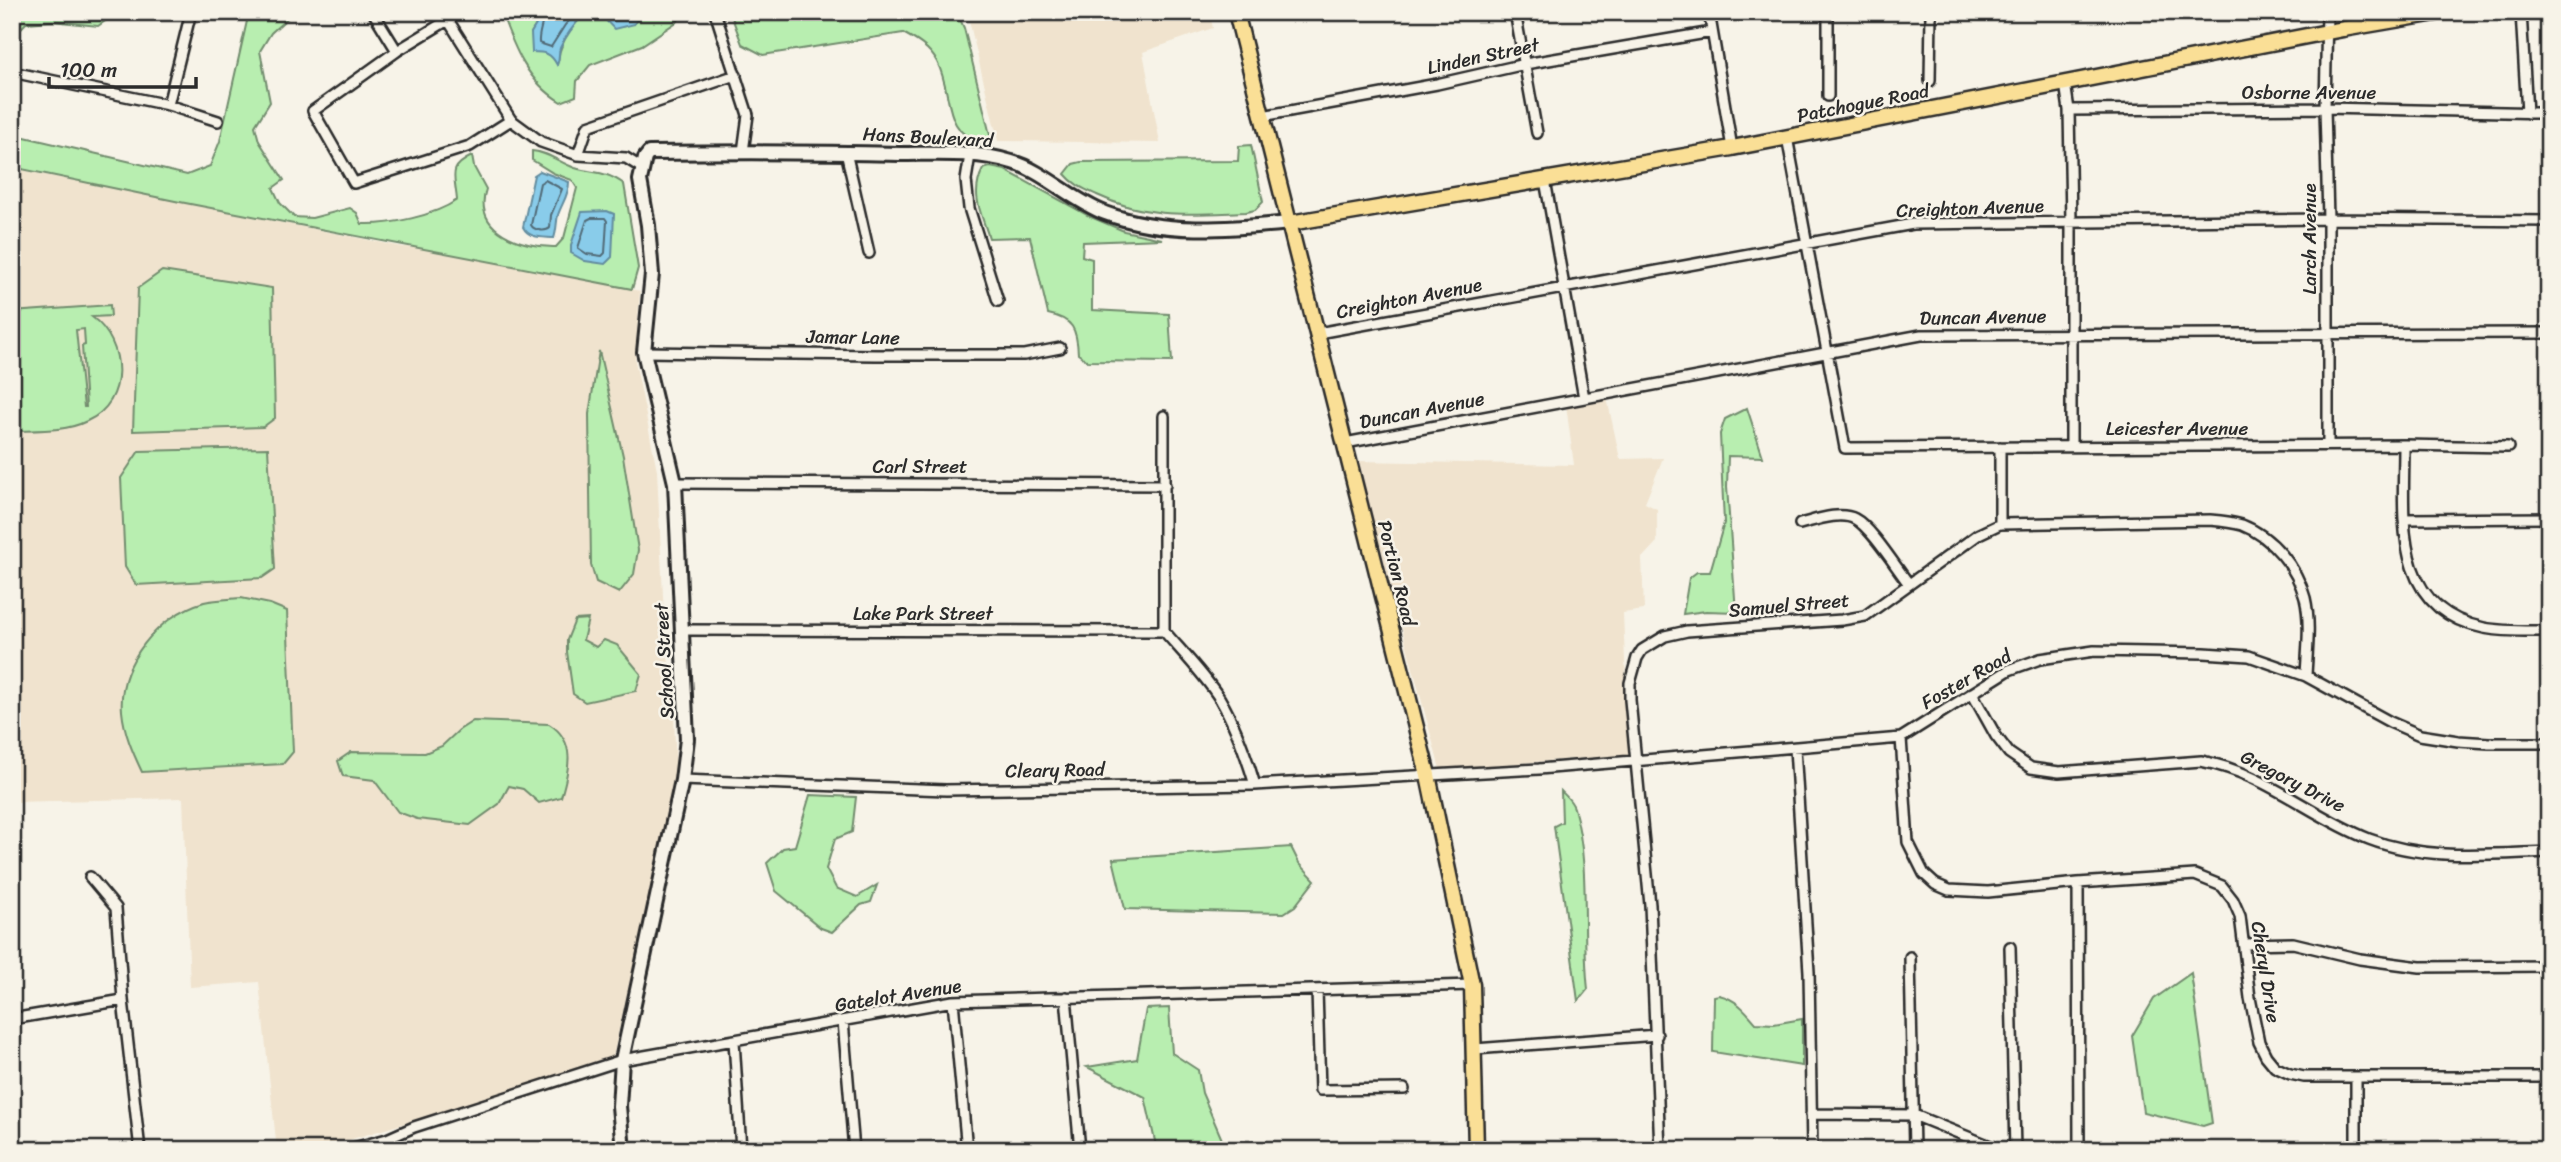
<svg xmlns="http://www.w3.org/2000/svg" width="2561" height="1162" viewBox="0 0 2561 1162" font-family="Sriracha,sans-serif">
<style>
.built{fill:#f0e3ce}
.green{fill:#b8eeb0;stroke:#728c6e;stroke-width:2;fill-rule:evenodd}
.water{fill:#89ccea;stroke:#638c9e;stroke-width:2}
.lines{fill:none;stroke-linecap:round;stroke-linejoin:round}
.shore{stroke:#516b77;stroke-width:2}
.street-casing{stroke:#2b2b2b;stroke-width:14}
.secondary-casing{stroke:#2b2b2b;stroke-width:18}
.primary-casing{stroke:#2b2b2b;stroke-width:19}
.street{stroke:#f7f3e8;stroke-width:9}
.secondary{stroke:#f7f3e8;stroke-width:12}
.primary{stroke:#fadf96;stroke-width:14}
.labels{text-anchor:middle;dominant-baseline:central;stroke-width:5;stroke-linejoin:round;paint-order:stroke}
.street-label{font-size:19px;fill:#2b2b2b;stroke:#f7f3e8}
</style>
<rect width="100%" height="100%" fill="#f7f3e8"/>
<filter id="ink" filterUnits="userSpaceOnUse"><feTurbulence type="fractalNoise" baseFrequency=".0143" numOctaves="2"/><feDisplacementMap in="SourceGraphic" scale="14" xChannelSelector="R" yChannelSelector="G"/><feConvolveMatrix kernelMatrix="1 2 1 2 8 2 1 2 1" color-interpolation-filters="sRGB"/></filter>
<g filter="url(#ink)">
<path class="built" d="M 967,12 L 1209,12 L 1213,28 L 1143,52 L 1160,143 L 998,141 Z
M 12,168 L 403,247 L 418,248 L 640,291 L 635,361 L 657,470 L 664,617 L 674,714 L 676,777 L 612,1061 L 315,1150 L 277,1150 L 259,982 L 190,987 L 183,798 L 12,802 Z
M 1607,398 L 1620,459 L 1663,458 L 1645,503 L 1657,509 L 1657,542 L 1642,558 L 1644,610 L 1623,613 L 1629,755 L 1440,769 L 1357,461 L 1574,465 L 1566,405 Z"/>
<path class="green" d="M 12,12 L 118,12 L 98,26 L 52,21 L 26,23 L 12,38 Z
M 249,12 L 294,12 L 271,33 L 260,51 L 270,102 L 255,126 L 259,141 L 284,180 L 273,188 L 280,203 L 294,217 L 312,218 L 350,208 L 357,213 L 362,224 C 390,225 434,216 457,200 C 455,176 447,168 472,156 L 474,167 L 486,189 C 472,231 523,248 556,247 L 564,238 L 577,188 L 572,180 L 553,173 L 532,160 L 532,151 C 548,152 560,163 575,168 C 595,174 604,170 624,184 L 638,268 L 632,289 L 180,202 L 12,167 L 12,134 L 187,175 L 210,166 L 220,141 Z
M 501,12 L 537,12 L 537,23 L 531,33 L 544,52 L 552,56 L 557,64 C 560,58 558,54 561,48 C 566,34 574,25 584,14 L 601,15 L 634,24 L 644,12 L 681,12 L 678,21 L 642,45 L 590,65 L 577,81 L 576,96 L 561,102 C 527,82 514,47 501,12 Z
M 730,12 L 957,12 L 964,28 L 991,139 L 983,145 C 940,130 954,94 937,62 C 930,48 916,40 903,33 L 763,55 L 742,44 Z
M 1251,145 L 1263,202 L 1255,210 L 1246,212 C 1192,214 1147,219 1097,195 C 1084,189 1074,185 1065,174 L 1073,164 L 1081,162 L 1238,161 L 1239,146 Z
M 990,167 L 1005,170 L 1091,217 L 1124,231 L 1162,239 L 1083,242 L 1082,256 L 1092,259 L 1092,310 L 1169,314 L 1172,362 L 1088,361 L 1078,354 C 1077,329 1073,319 1048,314 L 1030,237 L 989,238 C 981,212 970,195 983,169 Z
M 162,271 L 272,288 L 275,418 L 263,427 L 133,431 L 138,288 Z
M 110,305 L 111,316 L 92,317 C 126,342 130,402 87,421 C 65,432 37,430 12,431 L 12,312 ZM 84,329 L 85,345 L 82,346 L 86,407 L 84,407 L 76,330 Z
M 599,351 L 623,456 L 638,550 L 634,574 L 619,593 L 596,582 L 591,565 L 589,414 Z
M 1747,408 L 1763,457 L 1728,456 L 1727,487 L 1736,612 L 1706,611 L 1683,614 L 1689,578 L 1697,572 L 1710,572 L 1724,523 L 1720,434 L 1725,419 Z
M 268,448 L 275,569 L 262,578 L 136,585 L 125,567 L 121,478 L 139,451 Z
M 241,598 L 270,604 L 287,611 L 293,752 L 283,764 L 142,772 C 133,753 124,733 122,711 C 118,663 159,615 204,602 C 216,599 229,599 241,598 Z
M 588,619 L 583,640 L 596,647 L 604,640 L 617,645 L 641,674 L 636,691 L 585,702 L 573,694 L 567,652 L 567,640 L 575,620 Z
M 473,721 L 549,724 C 577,741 569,770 561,797 L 539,803 L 523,789 L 509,786 L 499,804 L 470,825 L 417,819 L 398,812 L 374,780 L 343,776 L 338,761 L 351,752 L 425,753 L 442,746 L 459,730 Z
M 1561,791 C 1566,796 1572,801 1574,808 C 1591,866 1581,930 1588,989 L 1578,1001 L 1554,826 L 1562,822 Z
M 810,795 L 856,797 L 852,832 L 835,839 L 826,869 L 836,888 L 857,897 L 877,885 L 871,902 L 861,905 L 832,932 L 821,928 L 776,891 L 767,863 L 783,848 L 795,846 Z
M 1291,847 L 1299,863 L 1315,880 L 1295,906 L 1284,913 L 1125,909 L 1113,859 Z
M 2191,973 L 2212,1123 L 2203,1126 L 2143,1112 L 2132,1036 L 2154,999 Z
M 1719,995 C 1736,999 1745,1010 1756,1023 L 1774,1024 L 1802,1019 L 1802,1066 L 1713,1052 L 1714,996 Z
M 1169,1008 L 1172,1053 L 1198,1070 L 1202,1093 L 1223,1142 L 1272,1144 L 1322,1150 L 1157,1150 L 1145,1097 L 1087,1067 L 1137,1059 L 1146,1009 Z"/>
<path class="water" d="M 537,12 L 644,12 L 634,24 L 614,29 L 601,15 L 584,14 C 574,25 566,35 560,48 C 558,54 560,59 557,65 C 551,53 545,52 532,52 L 531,33 L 537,23 Z
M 540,171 L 569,182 C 569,195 562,203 558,215 C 556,223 557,230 554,238 C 543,237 529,239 523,227 L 534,175 Z
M 607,211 L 614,214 L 612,257 L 605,264 L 585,261 L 571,253 L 571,245 L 582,212 Z"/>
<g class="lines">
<path class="shore" d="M 543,12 C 544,24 538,32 539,43 L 551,47 L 565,25 L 577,12
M 545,180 L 562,189 L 551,215 L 550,228 C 546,232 534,231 531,225 L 540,183 Z
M 591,218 L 605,218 L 607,221 L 605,253 L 602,256 L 587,254 L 578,248 L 587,220 Z"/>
<g class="street-casing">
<path id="street" d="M 373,12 L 397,51
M 443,12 L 511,120 L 541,142 L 578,155 L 626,158 L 642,168
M 715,12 L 748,115 L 743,152
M 1515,12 L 1537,133
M 1709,12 L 1732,148
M 1828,12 L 1828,96
M 2327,12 L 2325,108 L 2328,219 L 2328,445
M 2521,12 L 2527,113
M 448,20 L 397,51 L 313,111 L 354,183 L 470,146 L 511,120
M 12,72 L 168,105 L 218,121
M 1930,81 L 1931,12
M 2065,83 L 2069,110 L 2071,222 L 2071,446
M 168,105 L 191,12
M 2069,110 L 2325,108 L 2549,113
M 1262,116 L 1437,84 L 1525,64 L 1712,32
M 1787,137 L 1845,448 L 2404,445 L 2508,447
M 846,152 L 869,253
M 578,155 L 588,126 L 736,75
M 970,155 L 966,180 L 969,208 L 998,301
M 1545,180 L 1584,398
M 1318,333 L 1913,224 L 2328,219 L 2549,221
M 644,352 L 876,355 L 1024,355 L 1060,348
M 1164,416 L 1164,631 C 1183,653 1204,674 1220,699 C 1236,726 1246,755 1255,785
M 1345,443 L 1921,335 L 2549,333
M 2404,445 C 2404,517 2391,609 2484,628 C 2505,632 2528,631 2549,631
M 2000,447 L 2000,524
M 675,483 L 1165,485
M 2404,519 L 2549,518
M 1800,524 C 1816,520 1840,511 1855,519 C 1871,527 1897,569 1909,584
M 681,630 L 1164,631
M 1972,693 L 1996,736 L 2009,753 L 2031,768 L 2059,772 L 2201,761 C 2266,773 2310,816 2369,839 C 2426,861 2489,854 2549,852
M 1901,738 L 1908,842 L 1924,874 L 1935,884 L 1949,890 L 1988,892 L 2078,883 L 2195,875 L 2222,886 L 2233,900 L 2240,916 L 2250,998 L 2259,1042 L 2266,1056 L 2275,1067 L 2290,1074 L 2304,1077 L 2549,1077
M 1795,748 L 1809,972 L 1812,1150
M 682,780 L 946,790 L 1255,785 L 1539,769 L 1901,738 L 2009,670 L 2040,659 L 2094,651 L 2204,653 L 2249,656 L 2306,676 L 2390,722 L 2420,735 L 2458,741 L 2489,743 L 2549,743
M 90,877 L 116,908 L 123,1000 L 140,1150
M 2078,883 L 2079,1150
M 2244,944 L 2293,943 L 2360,959 L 2420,967 L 2549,966
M 2010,947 L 2015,1150
M 1910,957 L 1914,1150
M 1317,990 L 1320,1090 L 1404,1089
M 1066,997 L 1080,1150
M 953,1001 L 967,1150
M 12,1019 L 123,1000
M 843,1021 L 854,1150
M 734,1041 L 741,1150
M 1475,1049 L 1657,1035
M 2356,1079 L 2356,1150
M 1811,1114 L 1914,1115 L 2000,1150
M 1476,1147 L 1564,1150
M 346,1150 L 387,1139 L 414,1127 L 622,1060 L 953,1001 L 1472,985
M 1660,1150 L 1650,905 L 1630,700 L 1630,683 L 1637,658 L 1642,650 L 1665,636 L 1687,631 L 1842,620 L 1865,616 L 1979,534 L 2000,524 L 2210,520 C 2221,521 2232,522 2242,525 C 2273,537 2297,568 2305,598 C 2311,623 2307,651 2306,676"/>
</g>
<g class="secondary-casing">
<path id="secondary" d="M 623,1150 L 619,1106 L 622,1060 L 682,780 L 687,739 L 675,483 L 644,352 L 652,274 L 648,225 L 640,180 L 645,158 L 649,153 C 733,152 816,152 900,154 C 936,154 976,151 1012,162 C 1042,170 1073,201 1105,213 C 1163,235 1229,229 1290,223"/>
</g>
<g class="primary-casing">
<path id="primary" d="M 1236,12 L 1428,775 L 1472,985 L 1476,1150
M 1290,223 L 1732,148 L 2343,29 L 2442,12"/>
</g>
<use href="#street" class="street"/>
<use href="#secondary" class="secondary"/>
<use href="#primary" class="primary"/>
</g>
</g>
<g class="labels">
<g class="street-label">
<text transform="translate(1483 56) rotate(-12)">Linden Street</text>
<text x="2309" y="92">Osborne Avenue</text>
<text transform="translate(1863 103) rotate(-11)">Patchogue Road</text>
<text transform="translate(928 137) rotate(3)">Hans Boulevard</text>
<text transform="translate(1970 208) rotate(-2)">Creighton Avenue</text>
<text transform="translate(2309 239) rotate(-90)">Larch Avenue</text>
<text transform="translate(1409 298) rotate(-11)">Creighton Avenue</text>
<text transform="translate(1983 317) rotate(-1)">Duncan Avenue</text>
<text transform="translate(853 337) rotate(1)">Jamar Lane</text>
<text transform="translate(1422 410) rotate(-11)">Duncan Avenue</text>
<text x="2177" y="428">Leicester Avenue</text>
<text x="920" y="466">Carl Street</text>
<text transform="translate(1397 573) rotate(76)">Portion Road</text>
<text transform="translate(1789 605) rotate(-5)">Samuel Street</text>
<text x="923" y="613">Lake Park Street</text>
<text transform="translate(664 661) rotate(-93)">School Street</text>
<text transform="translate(1966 679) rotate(-30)">Foster Road</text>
<text transform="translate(1055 770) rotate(-1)">Cleary Road</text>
<text transform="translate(2293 781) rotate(27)">Gregory Drive</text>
<text transform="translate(2266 972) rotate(81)">Cheryl Drive</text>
<text transform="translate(898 995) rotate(-9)">Gatelot Avenue</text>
</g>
</g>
<rect width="2561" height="1162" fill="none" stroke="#f7f3e8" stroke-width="42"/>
<rect x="21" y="21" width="2519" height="1120" fill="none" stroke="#2b2b2b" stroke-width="2.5" filter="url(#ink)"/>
<path d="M49 77v10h147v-10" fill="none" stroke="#2b2b2b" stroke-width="3.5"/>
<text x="60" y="77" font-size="21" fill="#2b2b2b" stroke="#f7f3e8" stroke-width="5" paint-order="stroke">100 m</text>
</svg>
